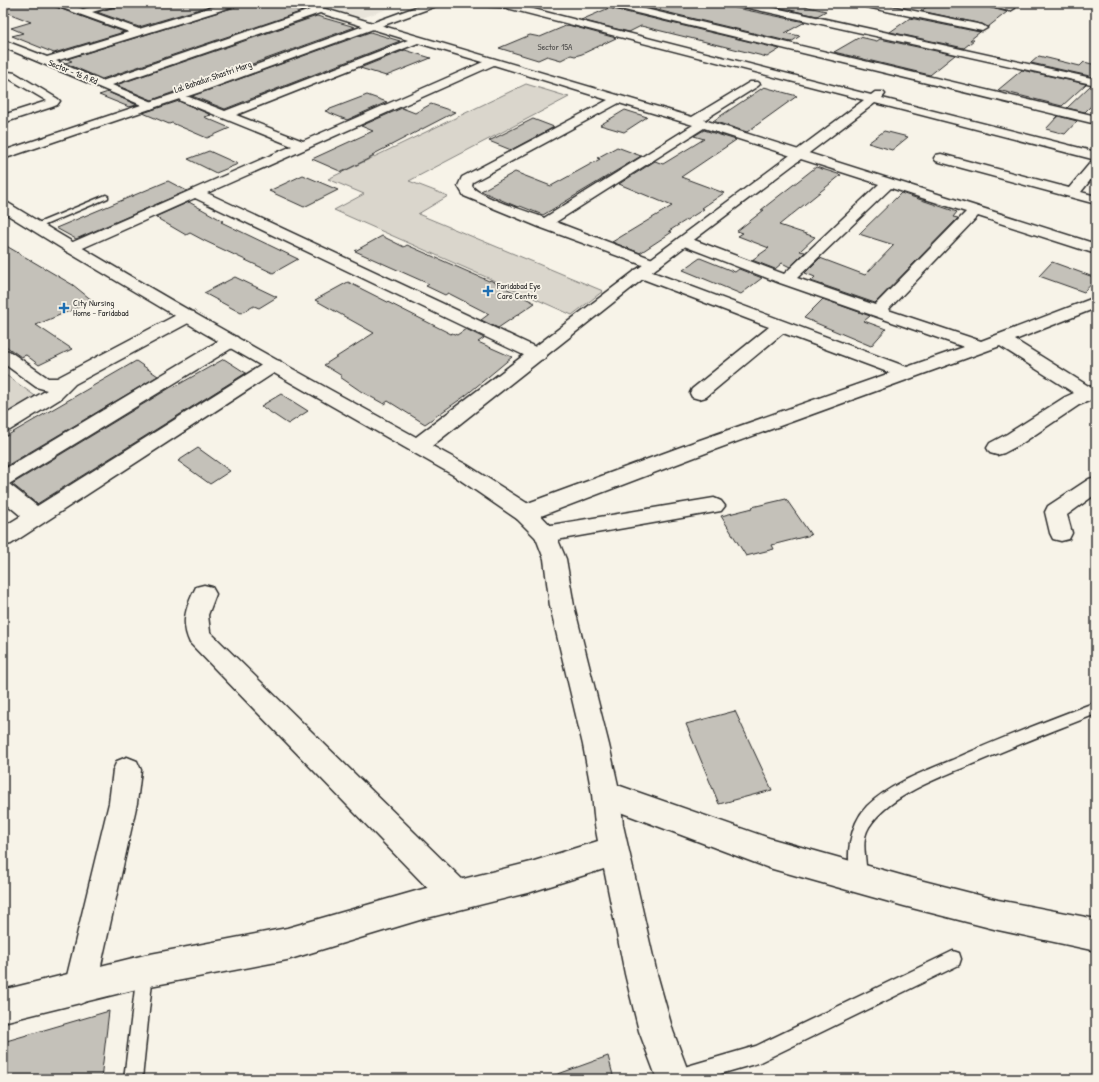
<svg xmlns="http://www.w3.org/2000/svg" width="1099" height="1082" viewBox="0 0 1099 1082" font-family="'Patrick Hand',sans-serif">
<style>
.built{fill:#e8e4da}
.green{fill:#dad6cc;stroke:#82807c}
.building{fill:#c4c1b9;stroke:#2b2b2b}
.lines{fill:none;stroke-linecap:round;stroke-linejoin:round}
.lane-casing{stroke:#2b2b2b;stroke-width:3}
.street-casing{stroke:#2b2b2b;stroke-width:3}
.secondary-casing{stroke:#2b2b2b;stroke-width:3}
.lane{fill:#f7f3e8;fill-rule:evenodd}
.street{fill:#f7f3e8;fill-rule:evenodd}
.secondary{fill:#f7f3e8;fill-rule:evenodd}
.poi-dot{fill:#1f6fb2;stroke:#f7f3e8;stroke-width:1.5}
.labels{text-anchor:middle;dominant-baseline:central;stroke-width:3.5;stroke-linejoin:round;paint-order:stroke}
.number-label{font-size:9px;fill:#51504e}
.far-street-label{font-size:9px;fill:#2b2b2b;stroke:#f7f3e8}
.far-poi-label{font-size:9px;fill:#2b2b2b;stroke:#f7f3e8;text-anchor:start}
</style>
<rect width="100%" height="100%" fill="#f7f3e8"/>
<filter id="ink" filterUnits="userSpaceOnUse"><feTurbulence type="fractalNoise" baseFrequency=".025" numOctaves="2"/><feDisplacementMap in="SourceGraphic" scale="8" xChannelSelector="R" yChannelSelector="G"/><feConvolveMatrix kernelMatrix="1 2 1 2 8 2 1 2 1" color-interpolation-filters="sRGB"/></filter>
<g filter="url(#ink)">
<path class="built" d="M 311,3 L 404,3 L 362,18 Z"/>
<path class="green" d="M 526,84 L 569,97 L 409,181 L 448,196 L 418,214 L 603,291 L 572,315 L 334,210 L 364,194 L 328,179 Z
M 3,373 L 38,398 L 3,417 Z"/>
<path class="building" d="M 10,3 L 50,3 L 53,6 L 124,32 L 54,53 L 12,36 L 23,33 L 11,28 L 31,22 L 3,11 L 3,7 Z
M 122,3 L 220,3 L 139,27 L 97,12 L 118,6 Z
M 242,3 L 288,3 L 293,8 L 303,11 L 102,79 L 65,63 L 72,61 L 67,59 L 238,6 Z
M 635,3 L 712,3 L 805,22 L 785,33 L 800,36 L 791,42 L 632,4 Z
M 770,3 L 791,3 L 826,11 L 817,16 L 767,5 Z
M 932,3 L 980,3 L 984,6 L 1007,12 L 988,27 L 982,24 L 921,11 Z
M 609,8 L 780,49 L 767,57 L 641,26 L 629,32 L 581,20 Z
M 317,16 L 355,27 L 152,100 L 116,85 Z
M 910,18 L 980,32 L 970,40 L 974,40 L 964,48 L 890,32 Z
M 568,25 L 616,38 L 582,54 L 575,56 L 571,55 L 561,60 L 547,56 L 538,60 L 499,48 L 530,35 L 540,37 Z
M 370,32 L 400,41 L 225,109 L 192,96 Z
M 860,37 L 877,41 L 880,39 L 955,55 L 930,75 L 834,52 Z
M 405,50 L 431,58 L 386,76 L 360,68 Z
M 1039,56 L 1080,66 L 1084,62 L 1096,65 L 1096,76 L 1094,77 L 1031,63 Z
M 1022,70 L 1086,84 L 1062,106 L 998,90 Z
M 1091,85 L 1096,86 L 1096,101 L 1085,112 L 1067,108 Z
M 764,87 L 797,96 L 747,132 L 713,121 Z
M 108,92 L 137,105 L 129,107 L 99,95 Z
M 367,95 L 387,102 L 347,120 L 325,111 Z
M 179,101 L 211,115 L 204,117 L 230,128 L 207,138 L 172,123 L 169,124 L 143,113 Z
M 431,104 L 455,112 L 372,155 L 374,156 L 342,172 L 312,159 L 373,131 L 361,126 L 402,108 L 415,113 Z
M 625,110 L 647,117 L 624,132 L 600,125 Z
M 1058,116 L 1077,121 L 1065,134 L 1046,129 Z
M 533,119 L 554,127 L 511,150 L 489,141 Z
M 704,130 L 736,140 L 681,177 L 724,193 L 702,208 L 704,209 L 669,231 L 672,232 L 640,253 L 612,242 L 672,206 L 619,184 L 655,161 L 663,164 L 704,139 L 694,136 Z
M 884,131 L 908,137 L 892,150 L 868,143 Z
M 617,147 L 641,156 L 543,215 L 520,206 L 518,207 L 506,202 L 481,191 L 515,172 L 551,186 L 600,159 L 597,158 Z
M 209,151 L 238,164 L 216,173 L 188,159 Z
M 816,167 L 841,175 L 779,225 L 815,237 L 800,251 L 805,252 L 790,267 L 782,263 L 775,269 L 752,260 L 769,248 L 738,236 L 743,233 L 737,231 L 764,210 L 761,210 Z
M 303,175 L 338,190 L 304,207 L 269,191 Z
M 168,181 L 187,191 L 76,239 L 56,228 Z
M 901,193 L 957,212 L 953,217 L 958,218 L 875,303 L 811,281 L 815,277 L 805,273 L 820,258 L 865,275 L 894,245 L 859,234 Z
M 189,202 L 223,221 L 221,222 L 298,259 L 273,273 L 205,241 L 190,233 L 186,235 L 155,217 Z
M 382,236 L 404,247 L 407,245 L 489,281 L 490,280 L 535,303 L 498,328 L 481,320 L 489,314 L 448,293 L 445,295 L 426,286 L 429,284 L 355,251 Z
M 3,244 L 73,285 L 93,301 L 36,325 L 72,349 L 39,365 L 26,355 L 21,357 L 3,344 Z
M 700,258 L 735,272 L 739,269 L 762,278 L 741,294 L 683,270 Z
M 1052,262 L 1096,278 L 1096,279 L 1084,292 L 1039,276 Z
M 235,277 L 277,297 L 259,308 L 254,306 L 241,313 L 204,293 Z
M 348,282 L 451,334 L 452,333 L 457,335 L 466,329 L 484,338 L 478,342 L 512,357 L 465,396 L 425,424 L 388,401 L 384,404 L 362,392 L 340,377 L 342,376 L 324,365 L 374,333 L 315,300 Z
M 823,299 L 870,316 L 864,321 L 886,329 L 871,346 L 804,318 Z
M 224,359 L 246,373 L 37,504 L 12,484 L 173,386 L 174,387 Z
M 136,361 L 158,376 L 3,468 L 3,438 Z
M 281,394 L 308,411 L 288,424 L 261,406 Z
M 198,448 L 230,471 L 210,484 L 178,461 Z
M 786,499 L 811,535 L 772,545 L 774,549 L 746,556 L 721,516 L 753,508 L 752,507 Z
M 735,711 L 772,790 L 719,804 L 686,724 Z
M 109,1011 L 101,1079 L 3,1079 L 3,1042 Z
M 608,1056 L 614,1079 L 551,1079 L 550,1077 Z"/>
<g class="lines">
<g class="lane-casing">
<path id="lane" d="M 106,195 L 108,196 L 108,198 L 38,228 L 32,228 L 31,226 Z
M 1096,702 L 1096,714 C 1055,730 1015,746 975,763 C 941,777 889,795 869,827 C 858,845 871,867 864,883 L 859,885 L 854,883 C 844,860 849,825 867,806 C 890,784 923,772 952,760 C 999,739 1048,720 1096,702 Z
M 953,951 L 959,953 L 961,959 L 959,965 L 758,1063 L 703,1079 L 665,1079 L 668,1073 L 674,1070 L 756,1046 Z
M 145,964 L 151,966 L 153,972 L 142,1079 L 124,1079 L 137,972 L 139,966 Z"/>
</g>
<g class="street-casing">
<path id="street" d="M 3,3 L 9,3 L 4,6 Z
M 52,3 L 66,3 L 83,9 L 105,3 L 120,3 L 118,5 L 92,12 L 139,29 L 225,3 L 240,3 L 238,5 L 56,61 L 102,81 L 310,10 L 292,5 L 290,3 L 305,3 L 692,117 L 750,82 L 758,82 L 760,84 L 758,86 L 704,120 L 1096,244 L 1096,254 L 978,216 L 888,310 L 981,341 L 1096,297 L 1096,308 L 1015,340 L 1090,387 L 1096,385 L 1096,398 L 1079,405 L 1021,444 L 1004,453 L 997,455 L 990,453 L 987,448 L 990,443 L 1007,434 L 1065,397 L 1074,393 L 1000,346 L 711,451 L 533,519 L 525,521 L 517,519 L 514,513 L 517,507 L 697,441 L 890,373 L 783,333 L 706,397 L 699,399 L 692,397 L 690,393 L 692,389 L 769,327 L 635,276 L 633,273 L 635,270 L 641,268 L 647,270 L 907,367 L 964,347 L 780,283 L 679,244 L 677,241 L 679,238 L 684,237 L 689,238 L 784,274 L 879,184 L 704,128 L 556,222 L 658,261 L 661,264 L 658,267 L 653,269 L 648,267 L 539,227 L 464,196 L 458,186 L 462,177 L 608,100 L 494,65 L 207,193 L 544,351 L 547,355 L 544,359 L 538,360 L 532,359 L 195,198 L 76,251 L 71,253 L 66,251 L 63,248 L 66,245 L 292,146 L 181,101 L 179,99 L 181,97 L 189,97 L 225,111 L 408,40 L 320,13 L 112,85 L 155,103 L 157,105 L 155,107 L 151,109 L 3,47 L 3,40 L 47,57 L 129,32 L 54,5 ZM 418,43 L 483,62 L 303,141 L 236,115 ZM 619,103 L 693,125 L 544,218 C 530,212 478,197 472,186 L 473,182 ZM 891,188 L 966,212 L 875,305 L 797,278 Z
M 603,3 L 620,3 L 1096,116 L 1096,124 L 608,6 Z
M 735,3 L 753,3 L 1096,79 L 1096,85 L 740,6 Z
M 857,3 L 876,3 L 982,25 L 987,28 L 982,31 L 862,6 Z
M 982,3 L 1000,3 L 1013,6 L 1015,8 L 1010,11 L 984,5 Z
M 3,71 L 15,73 L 58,99 L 60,101 L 57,105 L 52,107 L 3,123 L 3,115 L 47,101 L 8,78 L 3,77 Z
M 941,154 L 1069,188 L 1091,162 L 1096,161 L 1096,173 L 1081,192 L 1096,196 L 1096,204 L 936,161 L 934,158 L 936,155 Z
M 188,311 L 194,312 L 196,316 L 194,320 L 75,384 L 60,399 L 10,430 L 3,431 L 3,416 L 47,390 L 36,387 L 3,363 L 3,350 L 9,351 L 48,378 L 57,378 L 182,312 Z
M 231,336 L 237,337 L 240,341 L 237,345 L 9,484 L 37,506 L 268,361 L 274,360 L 280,361 L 283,365 L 280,369 L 11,544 L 3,546 L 3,527 L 21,516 L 3,501 L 3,470 L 225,337 Z
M 1096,477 L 1096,494 L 1067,515 L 1072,533 L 1069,539 L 1061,541 L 1053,539 L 1050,533 L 1045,512 L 1048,506 L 1089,479 Z
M 714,498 L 721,501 L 725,506 L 721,511 L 545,542 L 537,540 L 534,534 L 537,528 L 545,526 Z
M 204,585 L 212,587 L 216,594 L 208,615 L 210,632 L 467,884 L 471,895 L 467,906 L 456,910 L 445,906 L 190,643 C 180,622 186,607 196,587 Z
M 127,757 L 137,761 L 141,770 L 137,803 L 96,988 L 91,999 L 80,1004 L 69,999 L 64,988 L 109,803 L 113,770 L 117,761 Z
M 606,781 L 769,838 L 904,876 L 998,900 L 1096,919 L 1096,951 L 998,930 L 904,906 L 769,868 L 596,803 L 592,794 L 596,785 Z"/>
</g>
<g class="secondary-casing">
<path id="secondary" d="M 427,3 L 441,3 L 439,5 L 203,91 L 3,159 L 3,151 L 195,87 Z
M 466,3 L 510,3 L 871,95 L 875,92 L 883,92 L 885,94 L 882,98 L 1096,152 L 1096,160 L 875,103 L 658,267 L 432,446 L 467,465 L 533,507 L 553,528 L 566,559 L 574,606 L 609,745 L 620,794 L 623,825 L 657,974 L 673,1031 L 691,1079 L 657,1079 L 639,1031 L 625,974 L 604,869 L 531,892 L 423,919 L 287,960 L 145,987 L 3,1022 L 3,990 L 145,955 L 287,928 L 423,889 L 531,862 L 598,841 L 595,825 L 592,794 L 583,745 L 550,606 L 544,559 L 536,538 L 517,519 L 453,475 L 204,333 L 66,251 L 3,212 L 3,202 L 8,203 C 142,285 278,362 416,437 L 648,261 L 864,100 L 503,7 L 471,6 Z"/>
</g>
<use href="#lane" class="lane"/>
<use href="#street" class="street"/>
<use href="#secondary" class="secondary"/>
</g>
</g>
<g class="poi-dot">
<path d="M486 285h4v4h4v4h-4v4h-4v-4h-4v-4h4z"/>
<path d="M62 302h4v4h4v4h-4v4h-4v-4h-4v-4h4z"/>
</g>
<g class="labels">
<g class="number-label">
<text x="555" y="47">Sector 15A</text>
</g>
<g class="far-street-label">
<text transform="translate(73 72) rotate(22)">Sector - 16 A Rd</text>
<text transform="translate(213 77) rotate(-19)">Lal Bahadur Shastri Marg</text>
</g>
<g class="far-poi-label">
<text x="497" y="286">Faridabad Eye<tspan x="497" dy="10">Care Centre</tspan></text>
<text x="73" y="303">City Nursing<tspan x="73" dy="10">Home - Faridabad</tspan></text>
</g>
</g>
<rect width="1099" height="1082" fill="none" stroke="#f7f3e8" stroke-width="16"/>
<rect x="8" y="8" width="1083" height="1066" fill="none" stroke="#2b2b2b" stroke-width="1.5" filter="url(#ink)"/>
</svg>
